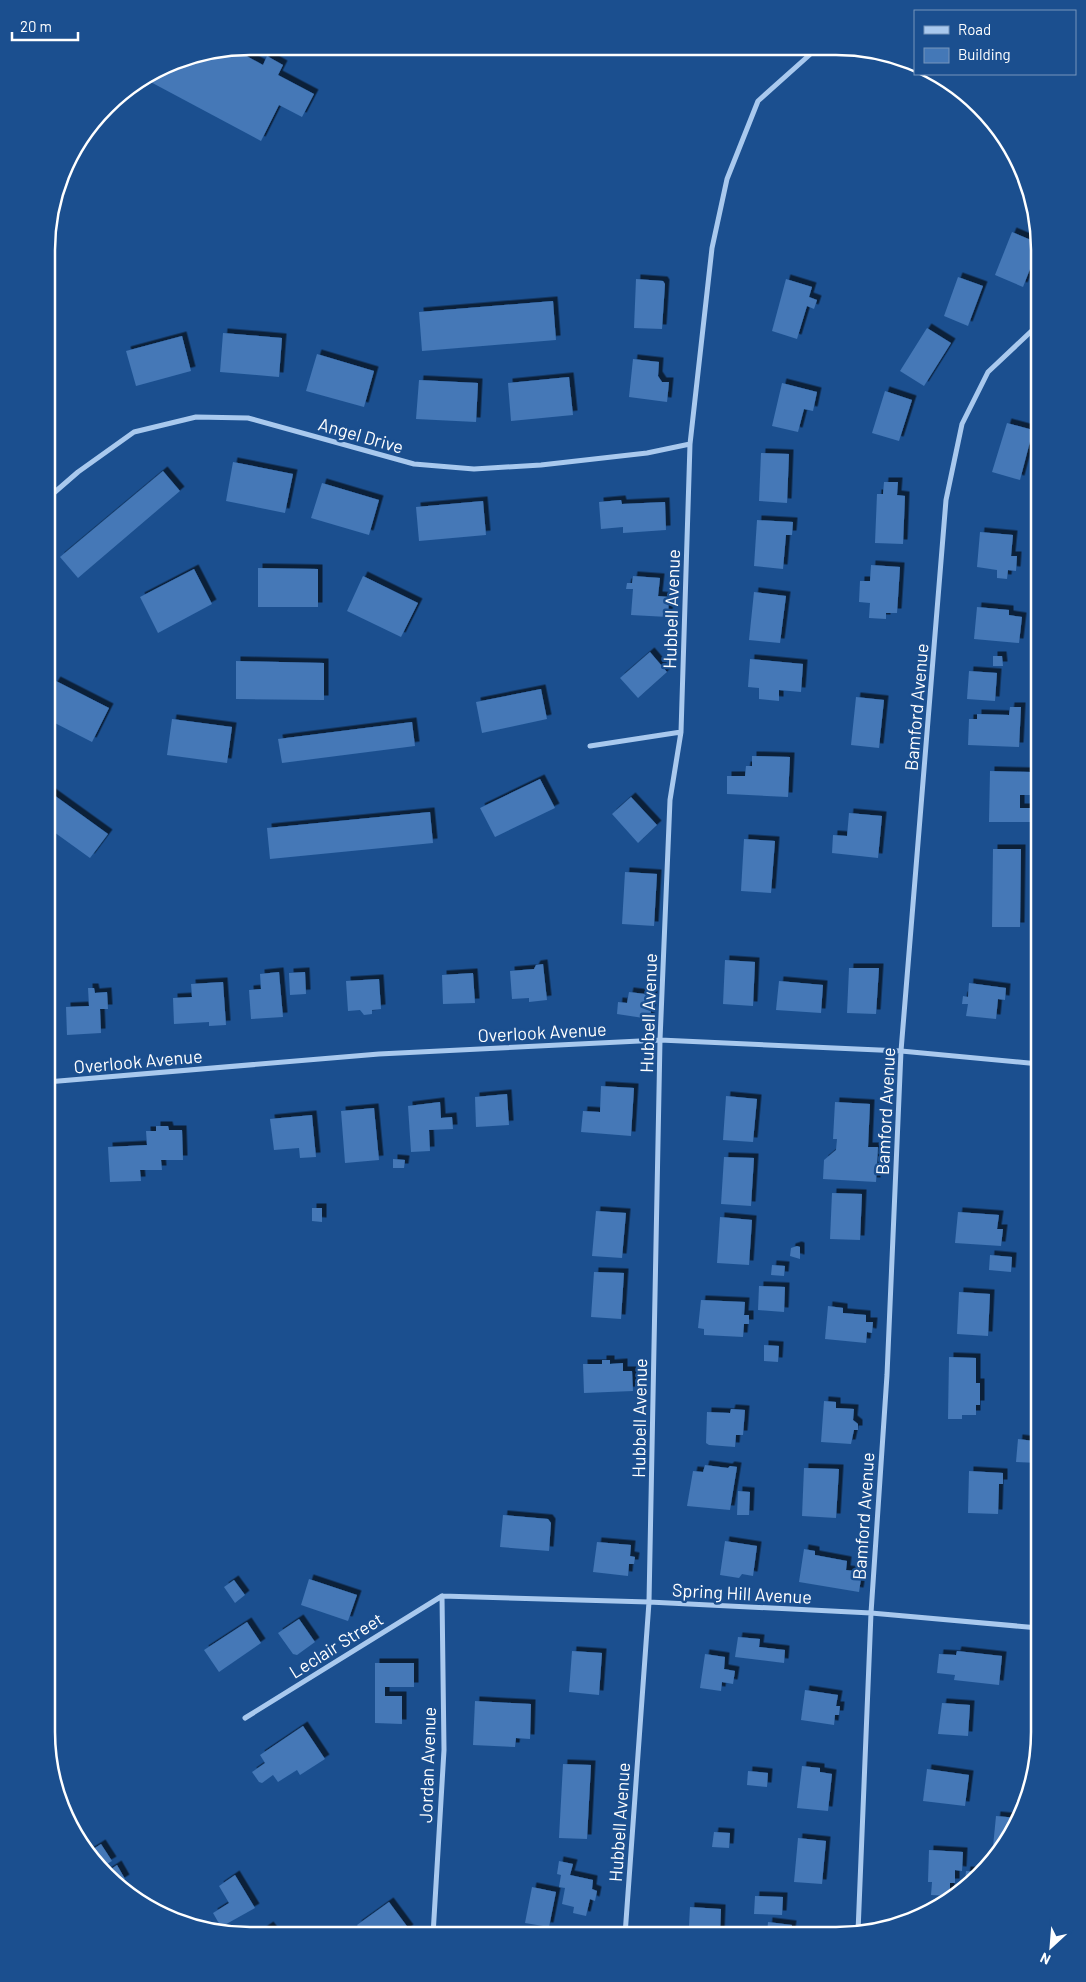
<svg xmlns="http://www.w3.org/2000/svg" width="1086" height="1982" viewBox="0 0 1086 1982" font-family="Barlow,sans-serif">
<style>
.building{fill:#4478b7;filter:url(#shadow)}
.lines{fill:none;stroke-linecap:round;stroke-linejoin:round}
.street{stroke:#a9c9ee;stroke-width:5}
.labels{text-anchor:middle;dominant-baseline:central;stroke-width:5;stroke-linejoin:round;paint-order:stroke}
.street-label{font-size:18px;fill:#fff;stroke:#1b4f8f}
.rim{fill:none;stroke:#fff;stroke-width:2.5}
</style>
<defs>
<filter id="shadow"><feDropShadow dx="4.5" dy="-4.5" stdDeviation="0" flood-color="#0009"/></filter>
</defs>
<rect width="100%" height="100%" fill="#1b4f8f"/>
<path class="building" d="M 234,49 L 263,65 L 267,56 L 283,65 L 278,75 L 314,94 L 302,117 L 279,105 L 261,141 L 145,79 L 172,62 Z
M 1012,232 L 1038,243 L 1039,246 L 1023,287 L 995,275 Z
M 958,277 L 983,286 L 968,326 L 944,316 Z
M 636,279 L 663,281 L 665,284 L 662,329 L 634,328 Z
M 786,279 L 812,287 L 809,297 L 817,300 L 814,309 L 807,306 L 797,339 L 772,331 Z
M 553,301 L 556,340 L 422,351 L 419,312 Z
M 927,328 L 951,343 L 924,386 L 900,371 Z
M 223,333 L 282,338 L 279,377 L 220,372 Z
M 182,336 L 191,371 L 136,386 L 126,351 Z
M 317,354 L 374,371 L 364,407 L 306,391 Z
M 633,359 L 659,362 L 658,376 L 662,382 L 669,382 L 667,402 L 629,397 Z
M 569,377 L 573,415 L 511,421 L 508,383 Z
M 419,380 L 478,383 L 476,422 L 416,419 Z
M 782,383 L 817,392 L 813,411 L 804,409 L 798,432 L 772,426 Z
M 885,391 L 912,400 L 899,441 L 872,433 Z
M 1007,423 L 1033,430 L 1020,480 L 992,472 Z
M 761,453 L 789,454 L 787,503 L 759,501 Z
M 233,462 L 293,474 L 285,513 L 226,501 Z
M 163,471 L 180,491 L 78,578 L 60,557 Z
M 884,482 L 898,482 L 897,495 L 905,496 L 903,544 L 875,543 L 877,494 L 883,494 Z
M 322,483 L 379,500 L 369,535 L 311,518 Z
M 621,500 L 622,504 L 665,502 L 666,530 L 623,533 L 623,527 L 601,529 L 599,502 Z
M 483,501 L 486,535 L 419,541 L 416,507 Z
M 757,520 L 793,522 L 792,535 L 786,535 L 783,569 L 754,566 Z
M 980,532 L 1013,535 L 1011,556 L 1017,556 L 1016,571 L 1008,570 L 1007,579 L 997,578 L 997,570 L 977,567 Z
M 871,565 L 900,567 L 897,613 L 886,613 L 886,619 L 869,618 L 870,603 L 859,602 L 860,581 L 870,581 Z
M 258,568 L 318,569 L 318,607 L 258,607 Z
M 194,569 L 212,604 L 158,633 L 140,597 Z
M 363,576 L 418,603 L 401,637 L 347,611 Z
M 633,576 L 660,578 L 658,596 L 669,597 L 668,617 L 631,615 L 633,589 L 626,589 L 627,583 L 632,583 Z
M 754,592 L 786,596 L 780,643 L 749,640 Z
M 977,607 L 1009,610 L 1009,615 L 1022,617 L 1019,643 L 974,639 Z
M 650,652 L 667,672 L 638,698 L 620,678 Z
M 993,656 L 1002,656 L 1003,666 L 993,666 Z
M 750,659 L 803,664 L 801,692 L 779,690 L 779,701 L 759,699 L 759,688 L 748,687 Z
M 236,661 L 324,663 L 324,700 L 236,699 Z
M 969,671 L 997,673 L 995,701 L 967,699 Z
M 56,681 L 109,708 L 92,742 L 47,719 L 47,696 Z
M 541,689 L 547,719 L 482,733 L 476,702 Z
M 856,697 L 884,700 L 879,748 L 851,745 Z
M 1010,707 L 1021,707 L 1019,747 L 968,745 L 969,719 L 977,719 L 977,714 L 1009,715 Z
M 172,719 L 232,727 L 227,763 L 167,755 Z
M 412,722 L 415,746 L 282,763 L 278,739 Z
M 752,756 L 790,757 L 788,797 L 727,794 L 727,776 L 745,776 L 746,766 L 752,766 Z
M 990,771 L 1031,772 L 1031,795 L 1020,795 L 1020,808 L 1030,808 L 1030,822 L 989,822 Z
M 540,779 L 555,808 L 495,837 L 480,808 Z
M 47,790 L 108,834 L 90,858 L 47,827 Z
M 631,797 L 657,825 L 638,843 L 612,814 Z
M 430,812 L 433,843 L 270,859 L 267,828 Z
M 849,813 L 882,816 L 878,858 L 832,853 L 833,835 L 847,836 Z
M 744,839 L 775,841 L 771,893 L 741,891 Z
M 993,849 L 1021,849 L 1020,927 L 992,927 Z
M 625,872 L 657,874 L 654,926 L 622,924 Z
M 725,960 L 755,962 L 753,1006 L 723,1004 Z
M 543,964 L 547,1000 L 529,1002 L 529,998 L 512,999 L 510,971 L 534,969 L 536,965 Z
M 849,968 L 879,968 L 876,1014 L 847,1013 Z
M 279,972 L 283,1017 L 251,1019 L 249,990 L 261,989 L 260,974 Z
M 305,972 L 306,994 L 290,995 L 289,973 Z
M 473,973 L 475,1003 L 443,1004 L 442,975 Z
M 379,979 L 381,1009 L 372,1010 L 372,1014 L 364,1015 L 360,1010 L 348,1011 L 346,981 Z
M 779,981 L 823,985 L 821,1013 L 776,1010 Z
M 223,982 L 226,1025 L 209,1026 L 209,1022 L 174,1024 L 173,998 L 192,997 L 191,984 Z
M 969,983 L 1006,988 L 1005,1000 L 998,999 L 996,1019 L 966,1016 L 968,1004 L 962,1004 L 963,996 L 968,997 Z
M 88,988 L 94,988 L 95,993 L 107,992 L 108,1009 L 100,1009 L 101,1033 L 67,1035 L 66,1007 L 89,1006 Z
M 629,992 L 653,995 L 650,1019 L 617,1014 L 618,1002 L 627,1003 Z
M 601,1086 L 634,1088 L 631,1136 L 581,1132 L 583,1111 L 600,1112 Z
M 507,1094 L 509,1125 L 476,1127 L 475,1097 Z
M 726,1096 L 757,1099 L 753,1142 L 723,1140 Z
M 440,1102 L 441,1118 L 452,1117 L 453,1129 L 429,1130 L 430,1151 L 411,1152 L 408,1106 Z
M 835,1102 L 870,1104 L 868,1147 L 878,1147 L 876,1182 L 823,1179 L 824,1160 L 836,1150 L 837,1139 L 833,1139 Z
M 374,1108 L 379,1160 L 345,1163 L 341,1111 Z
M 312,1115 L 316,1157 L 300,1158 L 299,1148 L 274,1150 L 270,1119 Z
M 156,1126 L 168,1126 L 169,1130 L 182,1130 L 183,1160 L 161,1160 L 162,1170 L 140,1170 L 141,1181 L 110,1182 L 108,1147 L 147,1145 L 146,1131 L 156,1131 Z
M 724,1157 L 754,1158 L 751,1206 L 721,1204 Z
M 393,1159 L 405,1160 L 404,1168 L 393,1168 Z
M 832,1193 L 862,1194 L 860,1240 L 830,1239 Z
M 312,1208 L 322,1208 L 322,1222 L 312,1221 Z
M 596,1211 L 626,1213 L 622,1258 L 592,1256 Z
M 958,1212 L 999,1215 L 997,1229 L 1003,1229 L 1001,1246 L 955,1243 Z
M 720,1217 L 752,1220 L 749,1265 L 717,1263 Z
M 797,1246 L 800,1247 L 800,1259 L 790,1256 L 791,1248 Z
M 990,1255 L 1012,1257 L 1011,1272 L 989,1270 Z
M 772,1265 L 785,1266 L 784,1276 L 771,1275 Z
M 594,1272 L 624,1273 L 621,1319 L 591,1317 Z
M 759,1286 L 785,1287 L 784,1312 L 758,1310 Z
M 959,1292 L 990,1294 L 988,1336 L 957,1334 Z
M 701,1300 L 745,1302 L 744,1315 L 749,1315 L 749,1324 L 744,1324 L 743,1337 L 704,1335 L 704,1329 L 698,1328 Z
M 828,1306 L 843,1308 L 843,1313 L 866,1315 L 866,1322 L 873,1322 L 872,1333 L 867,1332 L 866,1343 L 825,1339 Z
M 764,1345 L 779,1346 L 778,1362 L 764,1361 Z
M 949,1357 L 976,1358 L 976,1383 L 980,1383 L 980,1405 L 976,1405 L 976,1415 L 962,1415 L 962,1419 L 948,1419 Z
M 602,1360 L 610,1360 L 610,1364 L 623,1363 L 623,1371 L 632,1371 L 633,1391 L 584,1393 L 583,1364 L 602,1364 Z
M 824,1401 L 836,1402 L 836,1408 L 854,1409 L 853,1420 L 858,1424 L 858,1430 L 854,1430 L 851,1444 L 821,1442 Z
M 731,1409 L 745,1410 L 743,1435 L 736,1435 L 735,1447 L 709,1445 L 706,1443 L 707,1412 L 730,1413 Z
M 1034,1438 L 1039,1438 L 1039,1463 L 1016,1462 L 1018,1439 L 1034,1441 Z
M 705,1465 L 728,1468 L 730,1466 L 737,1467 L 730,1510 L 687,1506 L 693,1471 L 703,1472 Z
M 804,1468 L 839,1469 L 836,1518 L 802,1516 Z
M 969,1471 L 1003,1473 L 1003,1484 L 999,1484 L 998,1514 L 968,1513 Z
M 738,1491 L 750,1492 L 749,1515 L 737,1515 Z
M 503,1515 L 548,1519 L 551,1523 L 549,1551 L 500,1547 Z
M 725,1541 L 757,1546 L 753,1576 L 742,1574 L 739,1578 L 720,1575 Z
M 597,1542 L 631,1545 L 630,1556 L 635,1557 L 634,1564 L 629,1564 L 628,1576 L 593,1572 Z
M 804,1549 L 815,1551 L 815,1555 L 847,1561 L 846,1570 L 862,1572 L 859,1592 L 799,1582 Z
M 309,1579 L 357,1595 L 348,1621 L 301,1605 Z
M 234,1580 L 245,1595 L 235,1603 L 224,1587 Z
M 299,1619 L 315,1642 L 297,1655 L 293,1654 L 278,1633 Z
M 247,1622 L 261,1643 L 219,1672 L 204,1650 Z
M 738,1637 L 760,1639 L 759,1647 L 785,1650 L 784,1663 L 735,1657 Z
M 572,1651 L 602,1653 L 599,1695 L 569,1692 Z
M 957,1651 L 1002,1656 L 999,1685 L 954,1680 L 955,1675 L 937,1673 L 939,1654 L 956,1655 Z
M 705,1654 L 725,1657 L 724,1669 L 735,1671 L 733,1684 L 722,1682 L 721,1691 L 700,1688 Z
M 375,1663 L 414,1663 L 414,1687 L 385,1687 L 385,1696 L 402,1696 L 402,1724 L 375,1723 Z
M 805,1690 L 838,1695 L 836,1706 L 840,1706 L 839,1715 L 835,1715 L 834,1725 L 801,1720 Z
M 475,1701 L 531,1704 L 530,1739 L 516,1738 L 515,1747 L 473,1745 Z
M 942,1703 L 970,1705 L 968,1736 L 938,1734 Z
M 303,1726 L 325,1759 L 300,1775 L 297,1770 L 278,1782 L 273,1775 L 262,1783 L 259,1782 L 252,1772 L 265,1763 L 260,1755 Z
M 563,1764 L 591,1765 L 587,1839 L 559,1838 Z
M 802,1766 L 820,1768 L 820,1772 L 832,1774 L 828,1811 L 797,1808 Z
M 927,1769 L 969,1775 L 965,1806 L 923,1801 Z
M 748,1771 L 768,1773 L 767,1787 L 747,1785 Z
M 996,1816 L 1019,1818 L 996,1858 L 992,1857 Z
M 714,1832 L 730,1833 L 729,1848 L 712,1847 Z
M 798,1838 L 826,1841 L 822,1884 L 794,1882 Z
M 101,1844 L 112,1861 L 100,1868 L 87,1853 Z
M 929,1850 L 963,1852 L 962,1871 L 955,1870 L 955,1883 L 950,1883 L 950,1896 L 931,1895 L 932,1882 L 928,1882 Z
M 559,1861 L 573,1864 L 570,1875 L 593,1880 L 592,1889 L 597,1891 L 595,1901 L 590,1899 L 586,1916 L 573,1913 L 574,1907 L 562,1904 L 565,1888 L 559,1887 L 561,1875 L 557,1874 Z
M 117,1865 L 125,1879 L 117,1884 L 105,1873 Z
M 966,1871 L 981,1872 L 964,1890 Z
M 235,1875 L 255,1908 L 221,1927 L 213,1913 L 229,1903 L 219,1886 Z
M 532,1887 L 556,1892 L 549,1927 L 525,1923 Z
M 755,1896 L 783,1897 L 782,1915 L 754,1914 Z
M 389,1902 L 409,1929 L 402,1934 L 359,1934 L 362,1932 L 357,1925 Z
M 690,1907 L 721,1909 L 720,1935 L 685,1935 L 685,1926 L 689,1926 Z
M 768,1922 L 792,1925 L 791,1932 L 812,1936 L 767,1934 Z
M 269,1926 L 275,1934 L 260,1934 L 259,1933 Z"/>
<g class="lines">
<path class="street" d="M 48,498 L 78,472 L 134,432 L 196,417 L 248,418 L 414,464 L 474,469 L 541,465 L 647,453 L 690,444
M 590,746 L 681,732
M 47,1082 L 379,1054 L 660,1040 L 901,1051 L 1039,1064
M 442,1596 L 649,1602 L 871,1613 L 1039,1628
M 245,1718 L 442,1596
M 858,1932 L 871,1613 L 887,1375 L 901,1051 L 946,500 L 962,424 L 988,372 L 1040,323
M 433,1935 L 444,1750 L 442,1596
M 625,1935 L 649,1602 L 660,1040 L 670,800 L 681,732 L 690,444 L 712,248 L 727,179 L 758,101 L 815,50"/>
</g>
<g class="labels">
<g class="street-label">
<text transform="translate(361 435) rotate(16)">Angel Drive</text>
<text transform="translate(671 609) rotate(-88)">Hubbell Avenue</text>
<text transform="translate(916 707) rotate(-85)">Bamford Avenue</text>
<text transform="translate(648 1013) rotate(-88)">Hubbell Avenue</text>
<text transform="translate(542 1032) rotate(-3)">Overlook Avenue</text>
<text transform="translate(138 1061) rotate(-5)">Overlook Avenue</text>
<text transform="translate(885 1111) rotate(-87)">Bamford Avenue</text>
<text transform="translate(639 1418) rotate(-89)">Hubbell Avenue</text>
<text transform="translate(863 1516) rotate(-86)">Bamford Avenue</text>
<text transform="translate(742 1593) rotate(3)">Spring Hill Avenue</text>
<text transform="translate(336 1645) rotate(-32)">Leclair Street</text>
<text transform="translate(427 1765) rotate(-88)">Jordan Avenue</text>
<text transform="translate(619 1822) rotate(-86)">Hubbell Avenue</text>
</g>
</g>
<path d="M0 0H1086V1982H0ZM250 55H836A195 195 0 0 1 1031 250V1732A195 195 0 0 1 836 1927H250A195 195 0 0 1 55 1732V250A195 195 0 0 1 250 55Z" fill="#1b4f8f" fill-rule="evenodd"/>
<path class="rim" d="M250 55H836A195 195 0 0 1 1031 250V1732A195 195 0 0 1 836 1927H250A195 195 0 0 1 55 1732V250A195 195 0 0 1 250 55Z"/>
<rect x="914" y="10" width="162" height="65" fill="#1b4f8f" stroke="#7695bc"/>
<rect x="924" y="26" width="25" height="8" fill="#a9c9ee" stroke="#7695bc"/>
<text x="958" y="35" font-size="15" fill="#ffffff">Road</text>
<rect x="924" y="48" width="25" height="15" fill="#4478b7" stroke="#7695bc"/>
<text x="958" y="60" font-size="15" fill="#ffffff">Building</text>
<g transform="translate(1051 1947) rotate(206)" stroke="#1b4f8f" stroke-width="4" paint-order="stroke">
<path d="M0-4L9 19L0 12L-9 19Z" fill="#ffffff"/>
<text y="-8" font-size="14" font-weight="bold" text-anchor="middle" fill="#ffffff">N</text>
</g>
<path d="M12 32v8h66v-8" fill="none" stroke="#ffffff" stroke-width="2.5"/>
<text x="20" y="32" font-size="15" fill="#ffffff" stroke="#1b4f8f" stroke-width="4" paint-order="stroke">20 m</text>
</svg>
